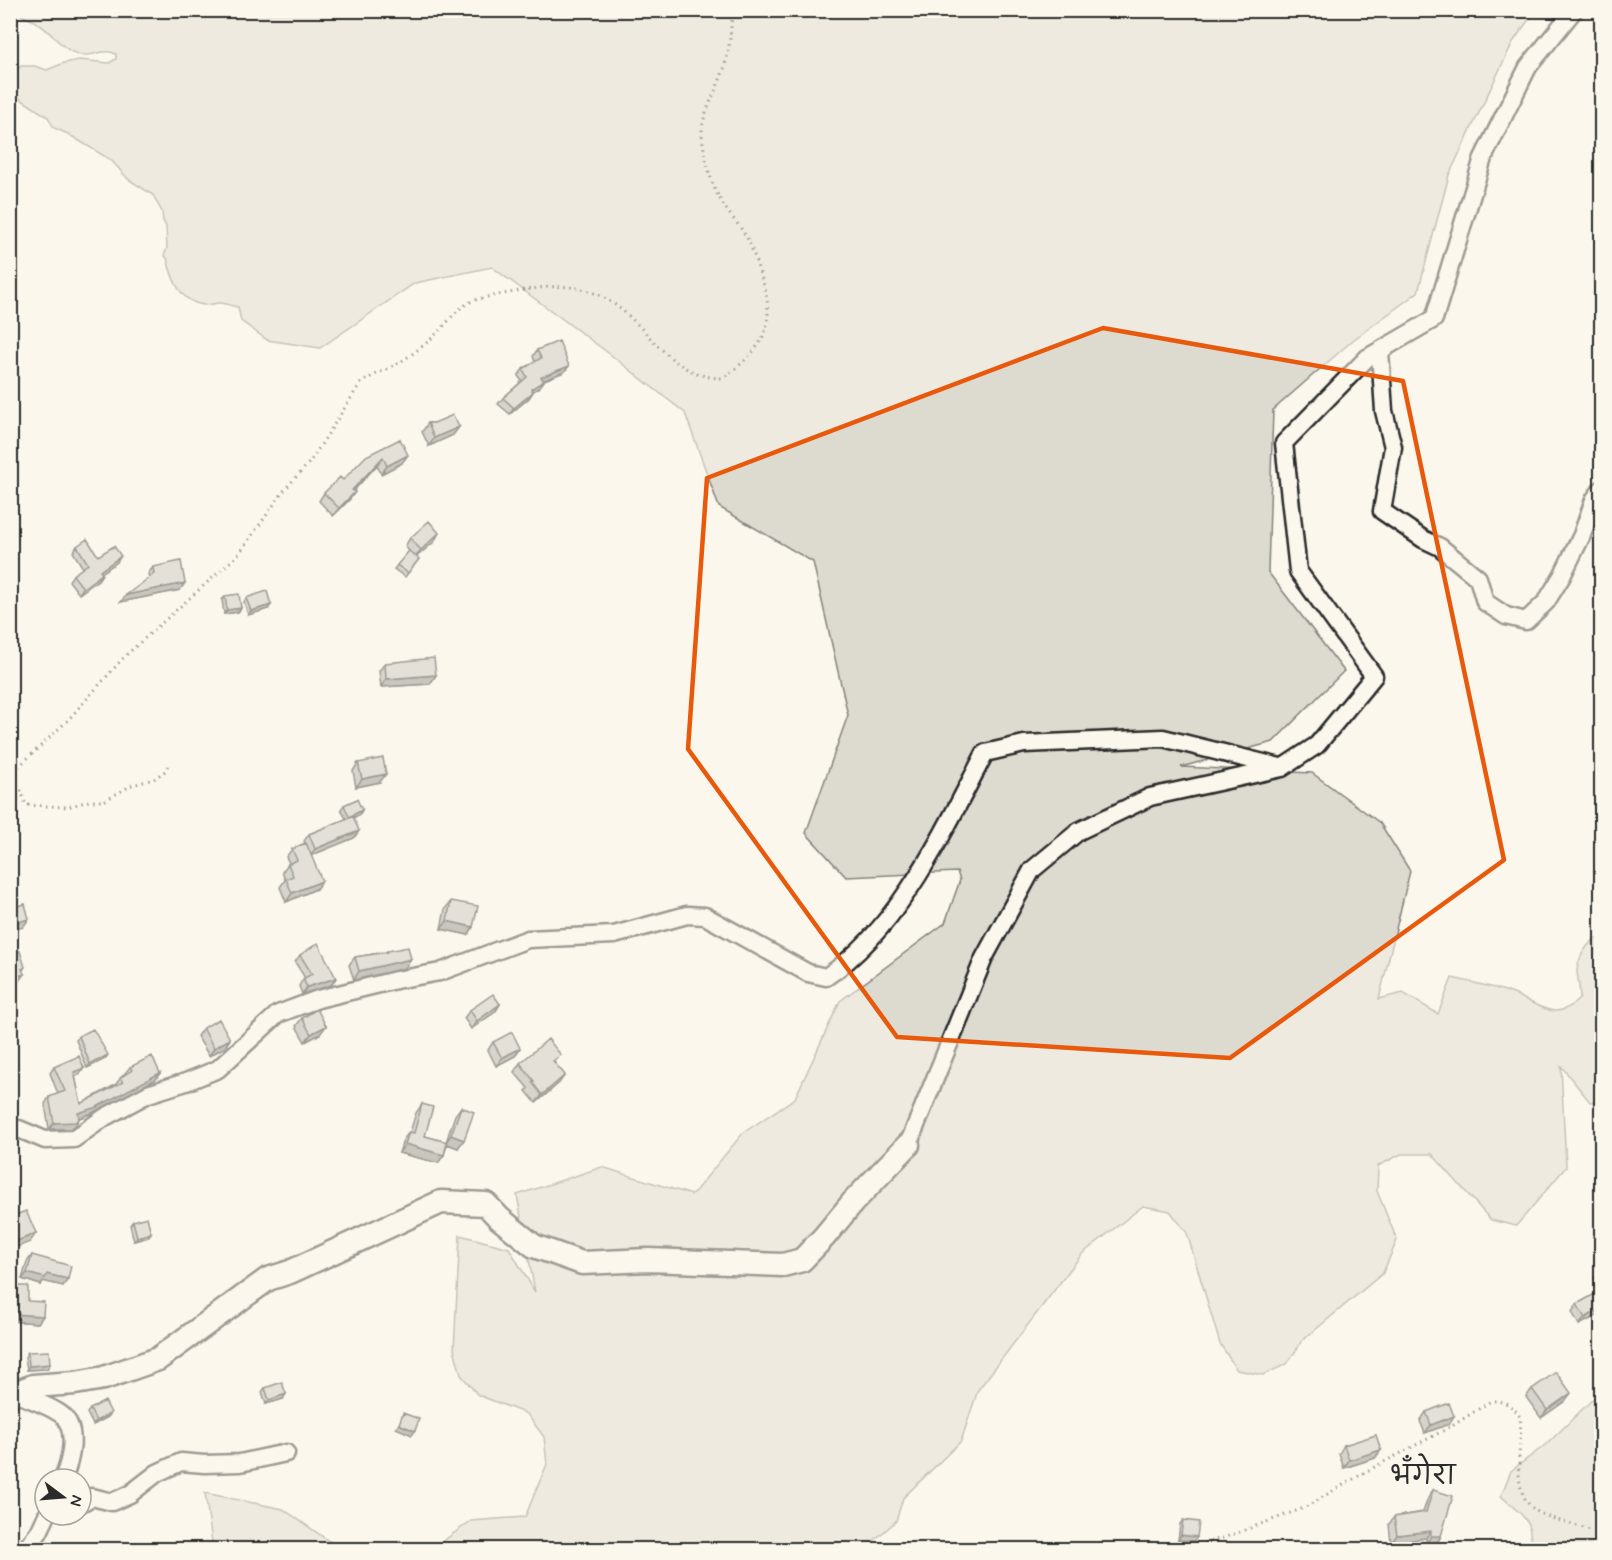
<svg xmlns="http://www.w3.org/2000/svg" width="1612" height="1560" viewBox="0 0 1612 1560" font-family="Mynerve,'Playpen Sans Deva',sans-serif">
<style>
.green{fill:#dddad0;stroke:#84827e;stroke-width:1.5}
.lines{fill:none;stroke-linecap:round;stroke-linejoin:round}
.street-casing{stroke:#2b2b2b;stroke-width:21}
.secondary-casing{stroke:#2b2b2b;stroke-width:27}
.path{stroke:#2b2b2b;stroke-width:3;stroke-dasharray:1.5 4.5;stroke-linecap:butt}
.street{stroke:#fbf7ec;stroke-width:16}
.secondary{stroke:#fbf7ec;stroke-width:22}
.wall{fill:#aba9a2;stroke:#2b2b2b;stroke-width:1.5}
.shaded-wall{fill:#8b8984;stroke:#2b2b2b;stroke-width:1.5}
.building{fill:#c7c4bc;stroke:#2b2b2b;stroke-width:1.5}
.marked{fill:none;stroke:#e8590c;stroke-width:4.5;stroke-linejoin:round}
.labels{text-anchor:middle;dominant-baseline:central;stroke-width:6;stroke-linejoin:round;paint-order:stroke}
.quarter-label{font-size:26px;fill:#2b2b2b;stroke:#fbf7ec}
</style>
<rect width="100%" height="100%" fill="#fbf7ec"/>
<filter id="ink" filterUnits="userSpaceOnUse"><feTurbulence type="fractalNoise" baseFrequency=".0167" numOctaves="2"/><feDisplacementMap in="SourceGraphic" scale="12" xChannelSelector="R" yChannelSelector="G"/><feConvolveMatrix kernelMatrix="1 2 1 2 8 2 1 2 1" color-interpolation-filters="sRGB"/></filter>
<g filter="url(#ink)">
<path class="green" d="M 15,10 L 1535,11 L 1513,42 L 1449,175 L 1418,292 L 1353,340 L 1273,410 L 1268,572 L 1344,671 L 1273,742 L 1181,767 L 1312,773 L 1380,823 L 1410,871 L 1379,999 L 1403,993 L 1438,1014 L 1452,978 C 1471,982 1490,986 1508,992 C 1536,1001 1554,1026 1580,998 C 1580,989 1577,976 1577,970 C 1579,956 1588,940 1601,937 L 1601,1102 L 1590,1102 L 1561,1066 L 1566,1167 L 1516,1226 L 1491,1220 L 1432,1154 L 1401,1154 L 1378,1166 L 1377,1191 L 1397,1240 L 1383,1273 L 1302,1341 L 1287,1364 L 1263,1375 L 1237,1370 L 1220,1344 L 1187,1233 L 1170,1211 L 1143,1206 L 1082,1254 L 978,1390 L 961,1441 L 903,1498 L 896,1521 L 864,1549 L 432,1549 L 471,1521 L 525,1517 L 547,1464 L 544,1437 L 527,1414 L 478,1395 L 461,1375 L 454,1349 L 460,1235 L 509,1248 L 535,1292 L 517,1195 L 602,1167 L 692,1195 L 743,1133 L 795,1098 L 840,1001 L 945,923 L 960,880 L 957,872 L 846,877 L 806,833 L 848,715 L 813,562 L 719,507 L 685,413 L 611,355 L 492,267 L 415,283 L 320,348 L 267,340 L 241,321 L 238,307 C 232,306 226,303 220,303 C 215,303 210,305 205,305 C 180,303 172,279 167,258 L 164,255 L 167,248 L 166,226 L 163,221 L 162,212 L 153,195 L 128,179 L 111,160 L 68,134 L 54,128 L 48,117 L 16,96 L 11,85 L 14,72 L 21,66 L 34,66 L 47,70 L 64,63 L 79,60 L 109,63 L 116,59 L 116,54 C 105,48 94,56 83,55 C 64,53 54,34 40,25 C 32,19 22,17 15,10 Z
M 1601,1391 L 1601,1549 L 1532,1549 L 1529,1524 L 1521,1514 L 1501,1496 L 1511,1471 L 1548,1443 Z
M 205,1493 L 283,1509 L 329,1541 L 350,1549 L 213,1549 Z"/>
<g class="lines">
<g class="street-casing">
<path id="street" d="M 1380,351 L 1384,411 L 1393,447 L 1382,511 L 1423,539 L 1440,547 L 1478,578 L 1485,602 L 1506,616 L 1526,621 L 1546,602 L 1562,576 L 1582,535 L 1594,500 L 1602,489
M 10,1133 L 19,1129 L 45,1140 L 74,1139 L 105,1117 L 148,1094 L 186,1082 L 218,1069 L 278,1014 L 318,999 L 396,980 L 440,972 L 528,939 L 614,935 L 687,915 L 705,916 L 808,973 L 826,977 C 900,928 945,829 985,753 L 1024,744 L 1163,738 L 1280,767
M 908,1145 L 984,958 L 1032,870 L 1079,831 L 1150,797 L 1282,768 L 1317,745 L 1374,676 L 1298,571 L 1284,443 L 1367,358 L 1434,319 L 1483,158 L 1528,67 L 1574,10
M 14,1393 C 29,1399 49,1405 62,1415 C 79,1430 70,1462 63,1479
M 81,1503 L 92,1497 L 112,1502 L 130,1494 L 157,1473 L 181,1462 L 204,1464 L 240,1463 L 286,1453
M 25,1550 L 39,1532 L 47,1515"/>
</g>
<g class="secondary-casing">
<path id="secondary" d="M 10,1395 L 33,1386 L 75,1383 L 104,1378 L 158,1359 L 268,1279 L 290,1272 L 441,1202 L 486,1204 L 499,1218 L 534,1246 L 582,1263 L 648,1260 L 783,1265 L 802,1260 L 824,1237 L 853,1202 L 908,1145"/>
</g>
<path class="path" d="M 10,771 L 14,771 L 26,805 L 67,807 L 89,801 L 104,801 L 132,785 L 154,779 L 165,771 L 169,763
M 14,771 L 67,721 L 126,655 L 237,556 L 286,488 L 310,462 L 360,384 C 373,374 388,370 400,362 C 413,354 426,344 436,334 C 446,325 454,312 465,305 C 477,297 495,296 509,293 C 566,282 595,281 638,325 C 663,351 684,378 723,378 C 769,345 778,321 758,268 C 755,259 752,247 747,238 C 740,225 728,214 721,201 C 710,182 704,156 702,134 C 701,113 720,86 725,65 C 730,47 731,29 732,10
M 1163,1550 L 1201,1544 L 1226,1537 L 1304,1508 L 1367,1471 L 1452,1426 L 1491,1401 C 1504,1400 1514,1406 1520,1417 C 1524,1448 1505,1499 1544,1515 C 1563,1523 1583,1526 1602,1535"/>
<use href="#street" class="street"/>
<use href="#secondary" class="secondary"/>
</g>
<path class="wall" d="M 537,350 L 569,366 L 564,372 L 544,380 L 539,388 L 533,391 L 529,398 L 510,414 L 498,404 L 503,398 L 522,381 L 518,376 L 523,369 L 535,362 L 533,356 Z
M 428,423 L 434,423 L 459,427 L 453,435 L 429,446 L 422,432 Z
M 400,439 L 402,463 L 381,474 L 377,465 L 353,491 L 355,492 L 349,500 L 333,516 L 319,501 L 324,493 L 343,480 Z
M 410,538 L 434,542 L 416,557 L 419,559 L 405,577 L 394,569 L 409,551 L 405,546 Z
M 77,546 L 98,556 L 117,562 L 101,573 L 102,574 L 98,580 L 79,594 L 69,581 L 73,575 L 83,568 L 73,552 Z
M 153,567 L 180,590 L 121,602 L 149,578 L 148,574 Z
M 225,596 L 241,608 L 238,612 L 224,614 L 222,600 Z
M 246,598 L 268,609 L 248,615 L 244,602 Z
M 385,663 L 436,675 L 430,684 L 381,687 L 379,671 Z
M 358,763 L 380,782 L 356,787 L 353,771 Z
M 344,805 L 362,810 L 359,815 L 353,817 L 354,838 L 311,855 L 316,889 L 286,902 L 280,887 L 285,880 L 282,872 L 289,863 L 286,857 L 292,849 L 305,843 L 304,841 L 309,834 L 346,819 L 341,809 Z
M 451,901 L 473,927 L 468,935 L 441,929 L 445,909 Z
M 387,951 L 405,968 L 354,980 L 349,965 L 355,957 L 386,952 Z
M 300,955 L 336,978 L 331,985 L 302,994 L 299,986 L 303,979 L 305,978 L 295,962 Z
M 500,1004 L 495,1012 L 471,1029 L 464,1018 L 470,1010 Z
M 302,1018 L 326,1026 L 320,1034 L 305,1042 L 296,1026 Z
M 203,1028 L 230,1039 L 225,1047 L 209,1056 L 197,1036 Z
M 79,1036 L 105,1059 L 87,1068 L 76,1040 Z
M 493,1042 L 520,1048 L 515,1056 L 496,1066 L 488,1050 Z
M 520,1063 L 555,1063 L 559,1083 L 536,1103 L 526,1091 L 528,1088 L 514,1072 Z
M 54,1067 L 84,1068 L 79,1075 L 75,1076 L 81,1104 L 115,1085 L 130,1067 L 160,1073 L 156,1079 L 92,1113 L 79,1118 L 75,1126 L 70,1129 L 49,1129 L 45,1104 L 49,1097 L 58,1094 L 50,1073 Z
M 422,1104 L 425,1136 L 446,1142 L 455,1115 L 461,1107 L 458,1148 L 447,1144 L 444,1155 L 438,1163 L 399,1153 L 403,1140 L 409,1132 L 410,1132 L 416,1113 Z
M 133,1221 L 148,1237 L 134,1241 L 130,1225 Z
M 32,1255 L 68,1279 L 63,1286 L 43,1281 L 41,1285 L 22,1279 L 27,1262 Z
M 1602,1269 L 1602,1288 L 1594,1278 Z
M 15,1286 L 28,1301 L 43,1316 L 38,1323 L 10,1321 L 10,1292 Z
M 1602,1290 L 1602,1313 L 1579,1325 L 1572,1312 L 1577,1304 Z
M 28,1352 L 47,1369 L 27,1370 L 25,1357 Z
M 265,1388 L 283,1399 L 266,1404 L 262,1392 Z
M 1532,1389 L 1565,1401 L 1541,1418 L 1526,1397 Z
M 90,1409 L 111,1413 L 108,1417 L 93,1425 L 87,1413 Z
M 1426,1412 L 1449,1424 L 1425,1433 L 1420,1421 Z
M 1344,1445 L 1381,1450 L 1375,1458 L 1344,1468 L 1339,1454 Z
M 1433,1490 L 1441,1536 L 1436,1544 L 1426,1544 L 1426,1538 L 1391,1543 L 1389,1524 L 1394,1517 L 1423,1512 L 1428,1498 Z
M 1183,1520 L 1197,1537 L 1194,1541 L 1178,1540 L 1180,1524 Z"/>
<path class="shaded-wall" d="M 569,366 L 564,372 L 537,383 L 541,377 Z
M 544,381 L 539,388 L 526,395 L 531,389 Z
M 533,392 L 529,398 L 510,414 L 514,408 Z
M 459,427 L 453,435 L 429,446 L 434,438 Z
M 408,455 L 402,463 L 381,474 L 387,466 Z
M 383,457 L 377,465 L 347,498 L 352,490 Z
M 355,492 L 349,500 L 333,516 L 339,508 Z
M 439,533 L 434,542 L 415,558 L 421,550 Z
M 121,556 L 117,562 L 96,577 L 100,571 Z
M 102,574 L 98,580 L 79,594 L 83,588 Z
M 185,583 L 180,590 L 121,602 L 126,595 Z
M 271,605 L 268,609 L 248,615 L 251,611 Z
M 241,608 L 238,612 L 224,614 L 227,610 Z
M 436,675 L 430,684 L 381,687 L 386,679 Z
M 386,774 L 380,782 L 356,787 L 362,779 Z
M 362,810 L 359,815 L 346,821 L 349,817 Z
M 359,831 L 354,838 L 310,856 L 315,849 Z
M 322,881 L 316,889 L 286,902 L 292,893 Z
M 29,919 L 23,927 L 10,931 L 10,924 Z
M 447,921 L 473,927 L 468,935 L 441,929 Z
M 411,959 L 405,968 L 354,980 L 359,971 Z
M 25,967 L 19,975 L 24,974 L 18,982 L 10,985 L 10,979 Z
M 336,978 L 331,985 L 302,994 L 307,987 Z
M 500,1004 L 495,1012 L 471,1029 L 477,1021 Z
M 326,1026 L 320,1034 L 305,1042 L 311,1034 Z
M 230,1039 L 225,1047 L 209,1056 L 214,1048 Z
M 520,1048 L 515,1056 L 496,1066 L 502,1058 Z
M 108,1055 L 105,1059 L 87,1068 L 90,1064 Z
M 84,1068 L 79,1075 L 70,1079 L 74,1072 Z
M 160,1073 L 156,1079 L 92,1113 L 74,1120 L 78,1113 Z
M 565,1075 L 559,1083 L 536,1103 L 542,1095 Z
M 79,1119 L 75,1126 L 70,1129 L 49,1129 L 54,1123 Z
M 451,1135 L 464,1140 L 458,1148 L 445,1143 Z
M 405,1144 L 444,1155 L 438,1163 L 399,1153 Z
M 36,1233 L 30,1242 L 10,1250 L 10,1244 Z
M 151,1233 L 148,1237 L 134,1241 L 137,1237 Z
M 27,1273 L 47,1274 L 68,1279 L 63,1286 L 43,1281 L 41,1285 L 22,1279 Z
M 1602,1308 L 1602,1313 L 1579,1325 L 1585,1318 Z
M 13,1314 L 43,1316 L 38,1323 L 10,1321 L 10,1317 Z
M 50,1364 L 47,1369 L 27,1370 L 29,1366 Z
M 1571,1393 L 1565,1401 L 1541,1418 L 1547,1410 Z
M 286,1394 L 283,1399 L 266,1404 L 269,1400 Z
M 111,1413 L 108,1417 L 93,1425 L 96,1421 Z
M 1454,1416 L 1449,1424 L 1425,1433 L 1431,1425 Z
M 399,1424 L 415,1431 L 412,1435 L 396,1428 Z
M 1381,1450 L 1375,1458 L 1344,1468 L 1349,1460 Z
M 1431,1531 L 1426,1538 L 1391,1543 L 1397,1535 Z
M 1181,1535 L 1197,1537 L 1194,1541 L 1178,1540 Z
M 1431,1536 L 1441,1536 L 1436,1544 L 1426,1544 Z"/>
<path class="building" d="M 559,341 L 569,366 L 541,377 L 544,381 L 531,389 L 533,392 L 514,408 L 503,398 L 527,377 L 523,369 L 541,358 L 537,350 Z
M 453,415 L 459,427 L 434,438 L 428,423 L 434,423 Z
M 400,439 L 408,455 L 387,466 L 383,457 L 352,490 L 355,492 L 339,508 L 324,493 L 340,477 L 343,480 L 366,456 Z
M 429,521 L 439,533 L 421,550 L 410,538 Z
M 87,539 L 98,556 L 114,546 L 121,556 L 100,571 L 102,574 L 83,588 L 73,575 L 88,564 L 77,546 Z
M 409,551 L 419,559 L 408,573 L 397,565 Z
M 181,561 L 185,583 L 126,595 L 154,574 L 153,567 Z
M 267,591 L 271,605 L 251,611 L 246,598 Z
M 239,594 L 241,608 L 227,610 L 225,596 Z
M 434,658 L 436,675 L 386,679 L 385,663 Z
M 383,758 L 386,774 L 362,779 L 358,763 Z
M 357,799 L 362,810 L 349,817 L 344,805 Z
M 353,816 L 359,831 L 315,849 L 309,834 Z
M 306,843 L 322,881 L 292,893 L 286,879 L 293,876 L 288,864 L 297,860 L 292,849 Z
M 451,901 L 478,906 L 473,927 L 447,921 Z
M 25,904 L 29,919 L 10,924 L 10,908 Z
M 318,943 L 336,978 L 307,987 L 303,979 L 312,974 L 300,955 Z
M 408,947 L 411,959 L 359,971 L 355,957 L 387,952 L 387,951 Z
M 20,951 L 25,967 L 22,969 L 24,974 L 10,979 L 10,954 Z
M 493,994 L 500,1004 L 477,1021 L 470,1010 Z
M 317,1009 L 326,1026 L 311,1034 L 302,1018 Z
M 219,1019 L 230,1039 L 214,1048 L 203,1028 Z
M 93,1029 L 108,1055 L 90,1064 L 79,1036 Z
M 512,1032 L 520,1048 L 502,1058 L 493,1042 Z
M 548,1039 L 561,1055 L 553,1061 L 565,1075 L 542,1095 L 532,1082 L 534,1081 L 520,1063 Z
M 79,1056 L 84,1068 L 74,1072 L 81,1104 L 123,1082 L 120,1078 L 132,1070 L 130,1067 L 152,1056 L 160,1073 L 97,1107 L 78,1113 L 79,1119 L 75,1122 L 54,1123 L 49,1097 L 65,1091 L 54,1067 Z
M 422,1104 L 433,1107 L 425,1136 L 447,1142 L 444,1155 L 405,1144 L 409,1132 L 414,1133 Z
M 461,1107 L 474,1112 L 464,1140 L 451,1135 Z
M 26,1211 L 36,1233 L 10,1244 L 10,1223 L 12,1222 L 10,1217 Z
M 147,1217 L 151,1233 L 137,1237 L 133,1221 Z
M 32,1255 L 71,1266 L 68,1279 L 47,1274 L 45,1278 L 27,1273 Z
M 15,1286 L 28,1286 L 28,1301 L 44,1302 L 43,1316 L 13,1314 Z
M 1602,1290 L 1602,1308 L 1585,1318 L 1577,1304 Z
M 49,1351 L 50,1364 L 29,1366 L 28,1352 Z
M 1556,1372 L 1571,1393 L 1547,1410 L 1532,1389 Z
M 282,1382 L 286,1394 L 269,1400 L 265,1388 Z
M 105,1401 L 111,1413 L 96,1421 L 90,1409 Z
M 1449,1403 L 1454,1416 L 1431,1425 L 1426,1412 Z
M 403,1413 L 419,1419 L 415,1431 L 399,1424 Z
M 10,1425 L 18,1432 L 10,1440 Z
M 1376,1435 L 1381,1450 L 1349,1460 L 1344,1445 Z
M 1433,1490 L 1453,1496 L 1441,1536 L 1431,1536 L 1431,1531 L 1397,1535 L 1394,1517 L 1426,1512 Z
M 1183,1520 L 1199,1522 L 1197,1537 L 1181,1535 Z"/>
</g>
<path d="M0 0H1612V1560H0ZM 1103,328 L 1403,381 L 1504,860 L 1230,1058 L 897,1037 L 688,749 L 707,478 Z" fill="#fbf7ec" fill-opacity=".55" fill-rule="evenodd"/>
<path class="marked" d="M 1103,328 L 1403,381 L 1504,860 L 1230,1058 L 897,1037 L 688,749 L 707,478 Z"/>
<g class="labels">
<g class="quarter-label">
<text x="1423" y="1477">भँगेरा</text>
</g>
</g>
<rect width="1612" height="1560" fill="none" stroke="#fbf7ec" stroke-width="36"/>
<rect x="18" y="18" width="1576" height="1524" fill="none" stroke="#2b2b2b" stroke-width="2" filter="url(#ink)"/>
<g transform="translate(63 1497) rotate(106)"><circle r="28" fill="#fbf7ec" stroke="#a8a59f" stroke-width="1.5"/>
<path d="M0-4.5L10 22L0 15L-10 22Z" fill="#2b2b2b"/>
<text y="-9" font-size="16" font-weight="bold" text-anchor="middle" fill="#2b2b2b">N</text>
</g>
</svg>
